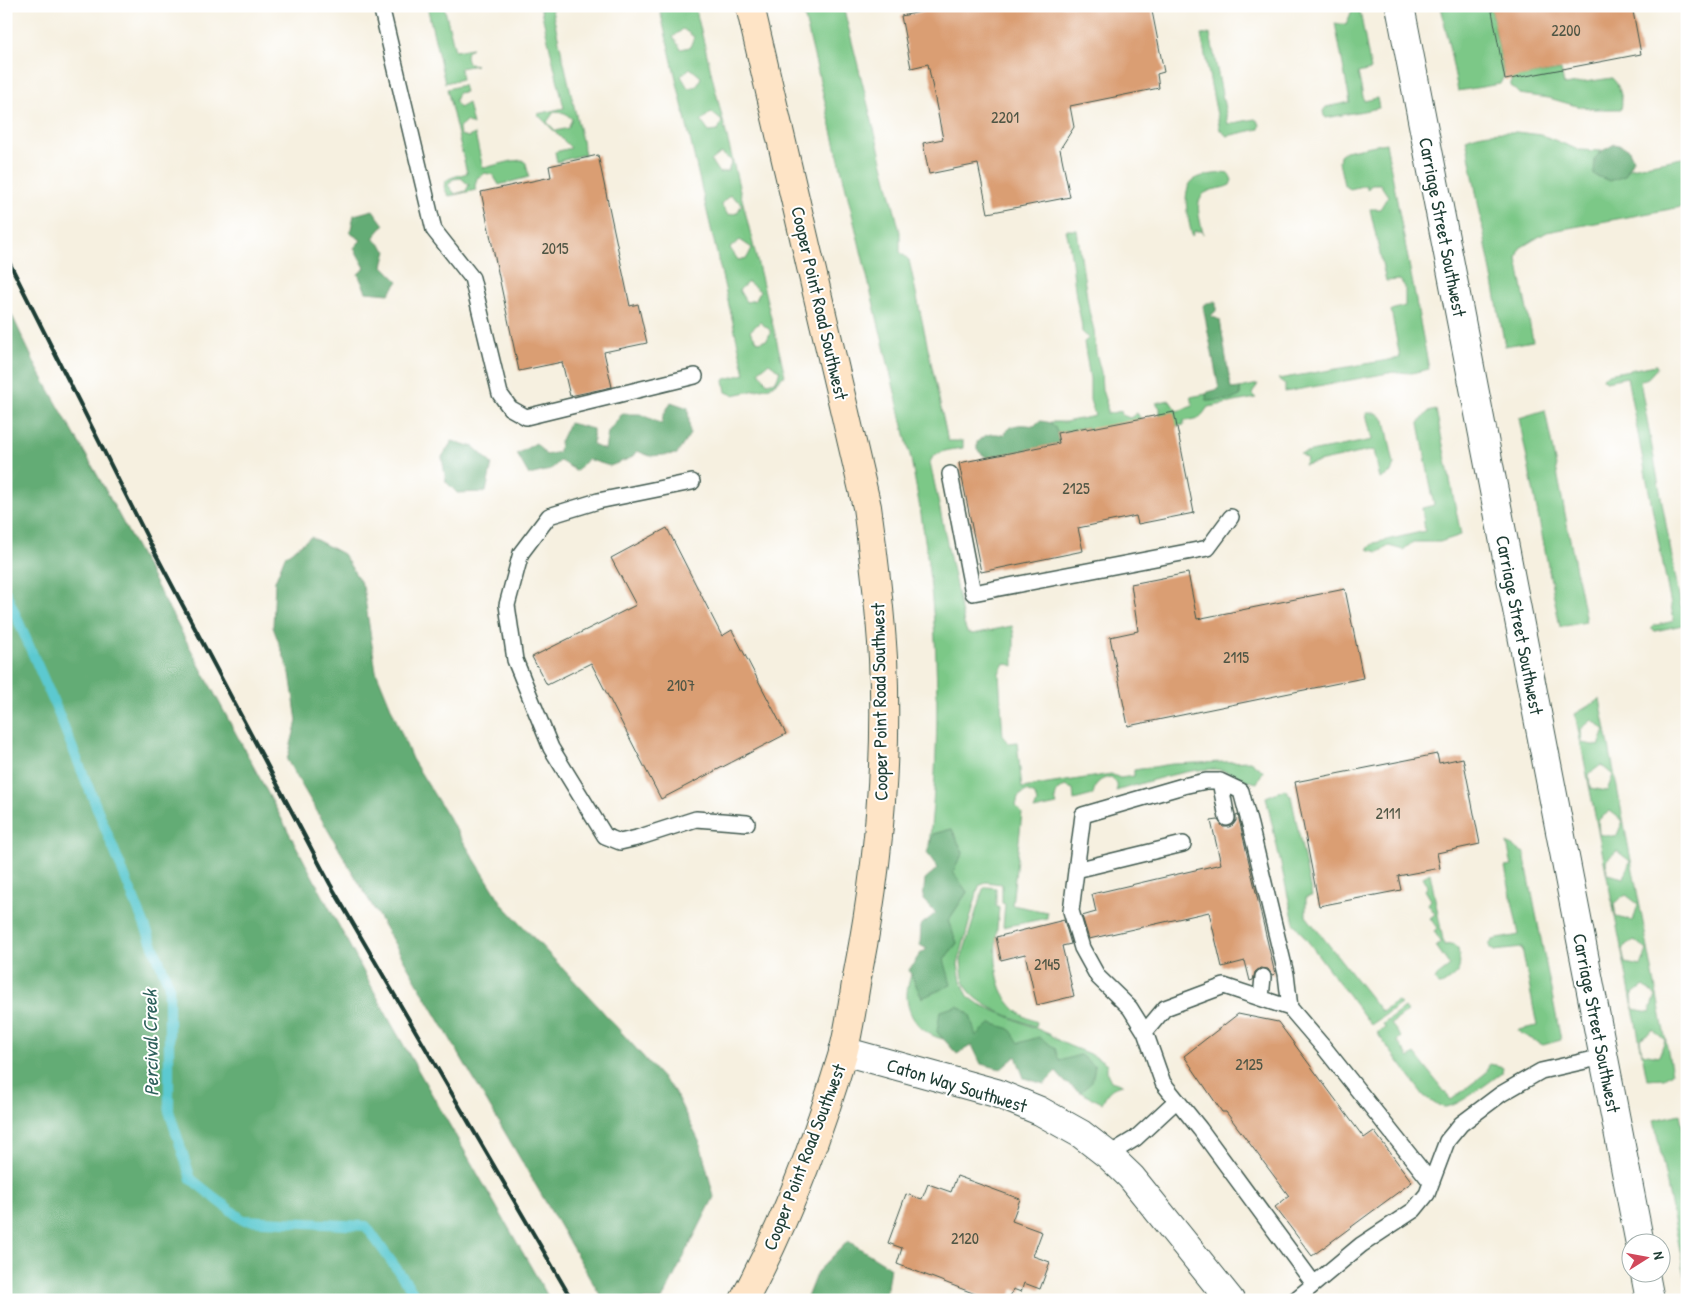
<svg xmlns="http://www.w3.org/2000/svg" width="1693" height="1306" viewBox="0 0 1693 1306" font-family="'Patrick Hand',sans-serif">
<style>
.green{fill:#7bc887;stroke:#4d825e;fill-rule:evenodd}
.forest{fill:#64ac74;stroke:#427454}
.lines{fill:none;stroke-linecap:round;stroke-linejoin:round}
.stream{stroke:#5cc9d0;stroke-width:10}
.building{fill:#da9e73}
.service-casing{stroke:#3f584e;stroke-width:18}
.minor-casing{stroke:#3f584e;stroke-width:30}
.secondary-casing{stroke:#3f584e;stroke-width:30}
.service{stroke:#fff;stroke-width:15}
.minor{stroke:#fff;stroke-width:28}
.secondary{stroke:#fee4c6;stroke-width:28}
.rail{stroke:#1f3d34;stroke-width:4}
.labels{text-anchor:middle;dominant-baseline:central;stroke-width:4;stroke-linejoin:round;paint-order:stroke}
.number-label{font-size:16px;fill:#4e5544}
.street-label{font-size:19px;fill:#1f3d34;stroke:#fff}
.water-label{font-size:20px;font-style:italic;fill:#2e605b;stroke:#fff}
</style>
<rect width="100%" height="100%" fill="#fff"/>
<filter id="ink" filterUnits="userSpaceOnUse"><feTurbulence type="fractalNoise" baseFrequency=".02" numOctaves="2"/><feDisplacementMap in="SourceGraphic" scale="10" xChannelSelector="R" yChannelSelector="G"/><feConvolveMatrix kernelMatrix="1 2 1 2 8 2 1 2 1" color-interpolation-filters="sRGB"/></filter>
<filter id="wash" filterUnits="userSpaceOnUse"><feTurbulence type="fractalNoise" baseFrequency=".0096" numOctaves="4" result="noise"/><feDisplacementMap in="SourceGraphic" scale="20" xChannelSelector="R" yChannelSelector="G"/><feGaussianBlur stdDeviation="1.12" result="paint"/><feColorMatrix in="noise" values="0 0 0 0 0 0 0 0 0 0 0 0 0 0 0 0 0 1.4 0 .05"/><feComposite in="paint" operator="in"/></filter>
<g filter="url(#wash)">
<rect width="100%" height="100%" fill="#f6f0e0"/>
<path class="green" d="M 427,6 L 444,6 L 455,51 L 472,48 C 465,52 465,55 468,63 L 476,65 L 460,68 L 462,79 L 445,83 Z
M 540,6 L 551,6 L 585,154 L 557,162 L 555,152 L 571,148 L 537,114 L 564,108 ZM 554,112 L 565,113 L 572,119 L 568,128 L 556,131 L 547,122 Z
M 659,6 L 669,6 L 671,9 L 681,6 L 695,6 L 785,375 L 770,387 L 733,395 L 726,392 L 724,381 L 725,379 L 745,374 ZM 683,29 L 694,37 L 690,47 L 681,49 L 673,37 ZM 690,68 L 701,77 L 697,86 L 688,88 L 681,76 ZM 711,112 L 722,121 L 718,131 L 709,132 L 701,121 ZM 721,153 L 732,161 L 728,171 L 719,173 L 711,161 ZM 730,195 L 742,204 L 737,213 L 728,215 L 721,204 ZM 740,240 L 752,248 L 747,258 L 738,260 L 730,248 ZM 748,282 L 760,291 L 756,300 L 746,302 L 739,290 ZM 760,322 L 771,331 L 767,340 L 758,342 L 750,331 ZM 769,363 L 780,371 L 776,381 L 767,383 L 759,371 Z
M 802,6 L 843,6 L 900,232 L 900,252 L 909,260 L 948,441 L 963,441 L 963,448 C 952,450 934,450 930,462 L 964,624 L 967,632 L 973,634 L 1012,626 L 1014,635 L 1014,666 L 1004,663 L 999,673 L 1003,737 L 1009,743 L 1017,742 L 1022,788 L 1111,774 L 1120,778 L 1134,776 L 1134,770 L 1172,764 L 1250,761 L 1263,771 L 1257,783 C 1244,781 1237,775 1225,771 C 1200,763 1141,784 1116,791 C 1119,785 1116,782 1111,777 C 1099,779 1095,783 1093,795 L 1074,800 L 1073,789 L 1065,786 L 1057,791 L 1055,799 L 1057,805 L 1034,810 L 1037,803 L 1035,795 L 1026,791 L 1018,797 L 1016,806 L 1022,813 L 1012,905 L 1047,912 L 1047,918 L 1003,927 L 1005,904 L 1002,903 L 1002,884 L 986,882 L 979,886 L 958,964 L 961,981 L 968,996 L 979,1004 L 1049,1034 C 1065,1048 1089,1050 1107,1064 L 1107,1073 L 1111,1081 L 1123,1085 C 1111,1087 1107,1092 1102,1103 L 1080,1092 L 1091,1082 L 1059,1062 L 1019,1043 L 976,1036 L 937,1032 L 943,1039 C 922,1034 906,1017 907,993 C 907,987 910,980 911,974 L 922,998 L 944,959 L 957,943 L 948,921 L 967,892 L 952,872 L 963,853 L 952,829 L 933,834 L 929,846 C 939,756 940,662 929,572 C 925,534 918,497 911,459 Z
M 1352,6 L 1359,6 L 1371,70 L 1358,73 L 1364,101 L 1377,98 L 1379,108 L 1326,118 L 1324,116 L 1323,111 L 1326,107 L 1350,102 L 1335,23 L 1346,25 L 1353,8 Z
M 1441,6 L 1491,6 L 1504,76 L 1500,84 L 1458,91 Z
M 1210,34 L 1228,124 L 1255,119 L 1259,122 L 1260,126 L 1259,129 L 1227,136 L 1220,130 L 1201,35 Z
M 1561,70 L 1564,85 L 1612,78 C 1619,84 1624,99 1621,109 L 1594,109 L 1573,105 L 1549,98 L 1519,94 L 1511,86 L 1511,78 Z
M 463,85 L 465,92 L 458,93 L 455,101 L 459,108 L 468,103 L 473,125 L 466,121 L 459,127 L 460,135 L 468,137 L 475,134 L 483,168 L 512,161 L 522,160 L 526,163 L 529,177 L 499,185 L 493,175 L 485,173 L 477,178 L 475,186 L 476,190 L 449,196 C 435,178 455,177 467,173 L 447,89 ZM 461,178 L 469,185 L 466,191 L 455,194 L 448,185 L 453,179 Z
M 1516,132 L 1542,135 L 1579,150 L 1602,151 L 1595,158 L 1624,176 L 1630,168 L 1687,157 L 1687,206 L 1547,232 L 1520,248 L 1517,259 L 1533,341 L 1505,346 L 1466,139 C 1482,132 1499,132 1516,132 Z
M 1386,143 L 1429,369 L 1412,373 L 1394,372 L 1285,392 L 1285,384 L 1278,379 L 1400,358 L 1391,310 L 1405,306 L 1405,287 L 1400,280 L 1386,281 L 1370,209 L 1380,209 L 1388,196 L 1380,184 L 1372,184 L 1367,190 L 1367,185 L 1350,189 L 1344,185 L 1339,162 L 1340,155 L 1345,151 Z
M 1222,173 L 1229,174 L 1232,180 L 1230,185 C 1223,189 1214,188 1207,192 C 1192,198 1201,222 1203,234 L 1202,231 L 1195,231 L 1192,236 C 1189,221 1179,188 1195,179 C 1202,175 1214,174 1222,173 Z
M 1066,230 L 1077,230 L 1089,311 L 1094,330 L 1096,353 L 1101,372 L 1102,390 L 1107,405 L 1107,414 L 1121,411 L 1122,415 L 1130,418 L 1137,413 L 1141,419 L 1089,436 L 1087,427 L 1057,433 L 1054,426 L 1050,422 L 1065,422 L 1095,416 L 1090,400 L 1090,379 L 1084,342 L 1089,338 L 1082,332 C 1082,320 1078,309 1076,297 C 1073,275 1072,252 1066,230 Z
M 1656,365 L 1657,368 L 1648,378 L 1640,381 L 1681,607 L 1687,607 L 1687,624 L 1655,631 L 1652,629 L 1652,626 L 1674,621 L 1627,377 L 1606,381 L 1603,379 L 1604,376 L 1608,374 Z
M 1258,384 L 1252,394 L 1256,398 L 1208,407 L 1200,418 L 1184,421 L 1184,425 L 1176,426 L 1160,415 L 1160,408 L 1156,403 L 1169,400 L 1177,411 L 1193,406 L 1190,397 L 1206,394 L 1207,401 L 1240,396 L 1240,388 Z
M 1436,410 L 1461,535 L 1440,542 L 1413,542 L 1403,550 L 1389,546 L 1378,552 L 1367,549 L 1374,543 L 1425,531 L 1422,508 L 1434,505 L 1419,423 L 1428,412 Z
M 1545,410 L 1586,622 L 1560,627 L 1519,418 Z
M 1366,413 L 1377,413 L 1385,420 L 1394,464 L 1391,473 L 1380,479 L 1374,450 L 1304,465 L 1307,459 L 1300,454 L 1372,440 Z
M 1600,699 L 1672,1073 L 1664,1078 L 1647,1079 L 1575,714 ZM 1592,720 L 1605,730 L 1599,746 L 1582,743 L 1581,729 ZM 1601,765 L 1613,775 L 1607,791 L 1590,788 L 1589,774 ZM 1610,811 L 1623,821 L 1616,837 L 1599,834 L 1598,820 ZM 1617,851 L 1630,861 L 1624,878 L 1607,874 L 1606,860 ZM 1626,895 L 1638,904 L 1633,921 L 1616,917 L 1614,903 ZM 1634,940 L 1647,950 L 1641,966 L 1625,963 L 1622,949 ZM 1644,986 L 1656,996 L 1650,1012 L 1633,1009 L 1632,995 ZM 1653,1030 L 1665,1040 L 1659,1056 L 1642,1053 L 1640,1039 Z
M 1285,789 L 1291,796 L 1312,896 L 1306,897 L 1306,916 L 1382,1012 L 1397,1001 L 1401,1004 L 1371,1025 L 1294,923 L 1266,797 Z
M 1507,843 L 1524,853 L 1561,1040 L 1543,1045 L 1520,1033 L 1518,1030 L 1537,1026 L 1522,948 L 1494,951 L 1490,948 L 1489,945 L 1493,940 L 1519,935 L 1505,867 L 1512,866 Z
M 1430,873 L 1444,945 L 1453,944 L 1458,948 C 1460,964 1463,970 1449,980 C 1445,983 1443,985 1438,985 L 1435,980 L 1437,976 L 1450,966 L 1436,946 L 1441,942 L 1434,931 L 1437,928 L 1430,918 L 1435,914 L 1428,904 L 1431,900 L 1425,890 L 1428,886 L 1423,877 Z
M 987,887 L 996,888 L 996,906 L 999,908 C 996,942 988,985 1017,1011 C 1022,1016 1030,1019 1037,1022 L 1036,1027 C 1016,1018 974,1006 965,984 C 962,977 962,969 961,960 L 983,889 Z
M 1404,1008 L 1407,1012 L 1391,1024 L 1401,1037 L 1397,1041 L 1409,1058 L 1415,1054 L 1451,1100 L 1487,1072 L 1489,1064 L 1500,1066 L 1503,1068 L 1502,1073 C 1490,1081 1458,1107 1445,1107 C 1437,1107 1430,1100 1424,1096 L 1377,1033 L 1385,1028 L 1383,1024 Z
M 1680,1114 L 1687,1148 L 1687,1285 L 1654,1120 Z"/>
<path class="forest" d="M 1615,144 L 1628,148 L 1633,159 L 1625,176 L 1610,181 L 1594,175 L 1595,158 L 1602,151 Z
M 373,210 L 384,225 L 373,238 L 387,251 L 383,266 L 398,281 L 389,294 L 366,292 L 358,274 L 365,268 L 354,248 L 361,240 L 350,233 L 354,215 Z
M 1216,302 L 1216,311 L 1211,316 L 1220,320 L 1231,389 L 1240,388 L 1240,396 L 1231,400 L 1207,401 L 1206,394 L 1208,392 L 1219,389 L 1203,306 L 1207,303 Z
M 6,303 L 38,370 L 99,478 L 391,1023 L 550,1300 L 6,1300 Z
M 671,402 L 688,408 L 690,434 L 677,454 L 650,456 L 637,451 L 631,458 L 610,466 L 587,459 L 577,471 L 560,461 L 550,470 L 529,475 L 517,454 L 536,443 L 546,455 L 559,452 L 560,442 L 569,423 L 593,429 L 593,445 L 605,450 L 608,432 L 622,414 L 640,414 L 662,424 L 663,416 Z
M 1039,421 C 1056,422 1056,427 1059,443 L 987,458 L 977,450 L 977,442 C 986,433 993,433 1004,435 C 1010,423 1022,424 1034,426 Z
M 452,441 L 474,447 L 492,464 L 486,492 L 457,493 L 446,482 L 442,457 Z
M 311,537 L 343,554 L 363,586 L 376,671 L 412,759 L 503,905 L 596,1004 L 674,1091 L 700,1143 L 714,1197 L 662,1300 L 603,1300 L 287,760 L 297,721 L 290,673 L 273,627 L 275,581 L 285,556 Z
M 952,829 L 963,853 L 953,872 L 967,892 L 948,921 L 957,943 L 944,959 L 951,985 L 922,998 L 909,970 L 920,954 L 927,949 L 920,945 L 921,925 L 936,913 L 923,900 L 925,879 L 938,868 L 927,853 L 933,834 Z
M 958,1006 L 970,1015 L 976,1036 L 991,1023 L 1010,1029 L 1019,1043 L 1039,1037 L 1055,1048 L 1059,1061 L 1080,1055 L 1095,1066 L 1092,1082 L 1080,1092 L 1065,1082 L 1056,1072 L 1044,1084 L 1024,1078 L 1016,1056 L 1001,1069 L 981,1064 L 972,1045 L 957,1054 L 937,1032 L 940,1011 Z
M 848,1241 L 890,1267 L 886,1294 L 891,1300 L 806,1300 L 817,1272 Z"/>
<g class="lines">
<path class="stream" d="M 6,593 L 55,705 L 169,985 L 169,1111 L 191,1179 L 243,1220 L 366,1226 L 419,1300"/>
</g>
<g id="blocks">
<path class="building" d="M 949,6 L 1151,6 L 1164,72 L 1157,74 L 1159,88 L 1070,106 L 1074,127 L 1060,149 L 1070,197 L 988,213 L 978,164 L 929,174 L 923,143 L 943,139 L 928,64 L 911,68 L 901,16 Z
M 1491,6 L 1632,6 L 1641,54 L 1505,80 Z
M 598,155 L 630,306 L 638,304 L 647,343 L 604,352 L 612,387 L 570,396 L 562,362 L 519,371 L 481,192 L 551,177 L 549,166 Z
M 1174,412 L 1194,513 L 1138,524 L 1136,516 L 1078,528 L 1083,551 L 981,572 L 959,463 L 1059,443 L 1057,433 L 1087,427 L 1087,429 Z
M 667,528 L 722,636 L 732,630 L 786,734 L 661,799 L 591,663 L 547,685 L 532,657 L 636,605 L 611,558 Z
M 1188,573 L 1197,619 L 1345,589 L 1363,678 L 1128,726 L 1110,637 L 1138,631 L 1131,584 Z
M 1437,754 L 1439,763 L 1463,758 L 1480,844 L 1437,853 L 1440,868 L 1398,876 L 1401,890 L 1319,906 L 1295,782 Z
M 1238,815 L 1275,974 L 1272,975 L 1268,969 L 1260,968 L 1255,972 L 1253,980 L 1250,981 L 1245,961 L 1222,967 L 1209,912 L 1089,939 L 1082,916 L 1096,912 L 1092,894 L 1221,864 L 1211,821 L 1218,820 L 1223,827 L 1229,827 L 1233,825 L 1236,821 L 1236,816 Z
M 1064,920 L 1071,944 L 1062,946 L 1074,996 L 1037,1005 L 1025,954 L 1001,960 L 996,937 Z
M 1238,1014 L 1278,1022 L 1364,1138 L 1374,1131 L 1412,1182 L 1312,1256 L 1275,1207 L 1289,1196 L 1226,1112 L 1222,1112 L 1184,1056 Z
M 957,1176 L 1020,1199 L 1012,1221 L 1042,1232 L 1033,1256 L 1050,1262 L 1040,1289 L 1024,1283 L 1021,1292 L 1013,1289 L 1009,1300 L 991,1300 L 897,1264 L 902,1248 L 888,1243 L 906,1194 L 922,1199 L 928,1184 L 951,1192 Z"/>
</g>
</g>
<g filter="url(#ink)">
<use href="#blocks" fill-opacity="0" stroke="#3f584e" stroke-width="1"/>
<g class="lines">
<g class="service-casing">
<path id="service" d="M 381,6 L 434,230 L 472,278 L 500,394 L 510,408 L 526,417 L 695,376
M 950,474 L 973,593 L 1208,548 L 1231,517
M 692,482 L 598,501 L 549,516 L 521,553 L 507,605 L 515,660 L 551,748 L 605,836 L 620,842 L 637,838 L 696,819 L 747,823
M 1220,781 L 1227,818
M 1076,870 L 1183,844
M 1261,998 L 1263,977
M 1290,1008 L 1286,974 L 1250,825 L 1241,791 L 1220,781 L 1206,781 L 1183,786 L 1083,815 L 1071,911 L 1082,948 L 1098,977 L 1130,1008 L 1145,1032 L 1163,1083 L 1200,1129 L 1314,1284
M 1145,1032 L 1165,1008 L 1224,986 L 1290,1008 L 1326,1050 L 1431,1182
M 1108,1155 L 1136,1138 L 1177,1100
M 1295,1300 L 1361,1245 L 1414,1210 L 1427,1194 L 1447,1141 L 1461,1124 L 1501,1094 L 1541,1071 L 1603,1057"/>
</g>
<g class="minor-casing">
<path id="minor" d="M 1400,6 L 1640,1244
M 843,1051 L 996,1093 L 1040,1111 L 1081,1134 L 1108,1155 L 1131,1177 L 1230,1300
M 1645,1274 L 1650,1300"/>
</g>
<g class="secondary-casing">
<path id="secondary" d="M 744,1300 C 786,1222 818,1137 843,1053 C 850,1027 853,999 858,972 C 878,869 888,764 883,658 C 880,608 874,558 867,507 L 750,6"/>
</g>
<use href="#service" class="service"/>
<use href="#minor" class="minor"/>
<use href="#secondary" class="secondary"/>
<path class="rail" d="M 6,256 L 153,549 L 330,884 L 572,1300"/>
</g>
</g>
<g class="labels">
<g class="number-label">
<text x="1566" y="30">2200</text>
<text x="1005" y="117">2201</text>
<text x="555" y="248">2015</text>
<text x="1076" y="488">2125</text>
<text x="1236" y="657">2115</text>
<text x="681" y="685">2107</text>
<text x="1388" y="813">2111</text>
<text x="1047" y="964">2145</text>
<text x="1249" y="1064">2125</text>
<text x="965" y="1238">2120</text>
</g>
<g class="street-label">
<text transform="translate(1443 227) rotate(79)">Carriage Street Southwest</text>
<text transform="translate(820 303) rotate(77)">Cooper Point Road Southwest</text>
<text transform="translate(1520 625) rotate(79)">Carriage Street Southwest</text>
<text transform="translate(879 702) rotate(-91)">Cooper Point Road Southwest</text>
<text transform="translate(1597 1023) rotate(79)">Carriage Street Southwest</text>
<text transform="translate(957 1085) rotate(17)">Caton Way Southwest</text>
<text transform="translate(804 1157) rotate(-69)">Cooper Point Road Southwest</text>
</g>
<g class="water-label">
<text transform="translate(150 1043) rotate(-91)">Percival Creek</text>
</g>
</g>
<rect width="1693" height="1306" fill="none" stroke="#fff" stroke-width="25"/>
<g transform="translate(1646 1258) rotate(79)"><circle r="24" fill="#ffffff" stroke="#a5b1ae"/>
<path d="M0-4L9 19L0 12L-9 19Z" fill="#d1495b"/>
<text y="-8" font-size="14" font-weight="bold" text-anchor="middle" fill="#1f3d34">N</text>
</g>
</svg>
